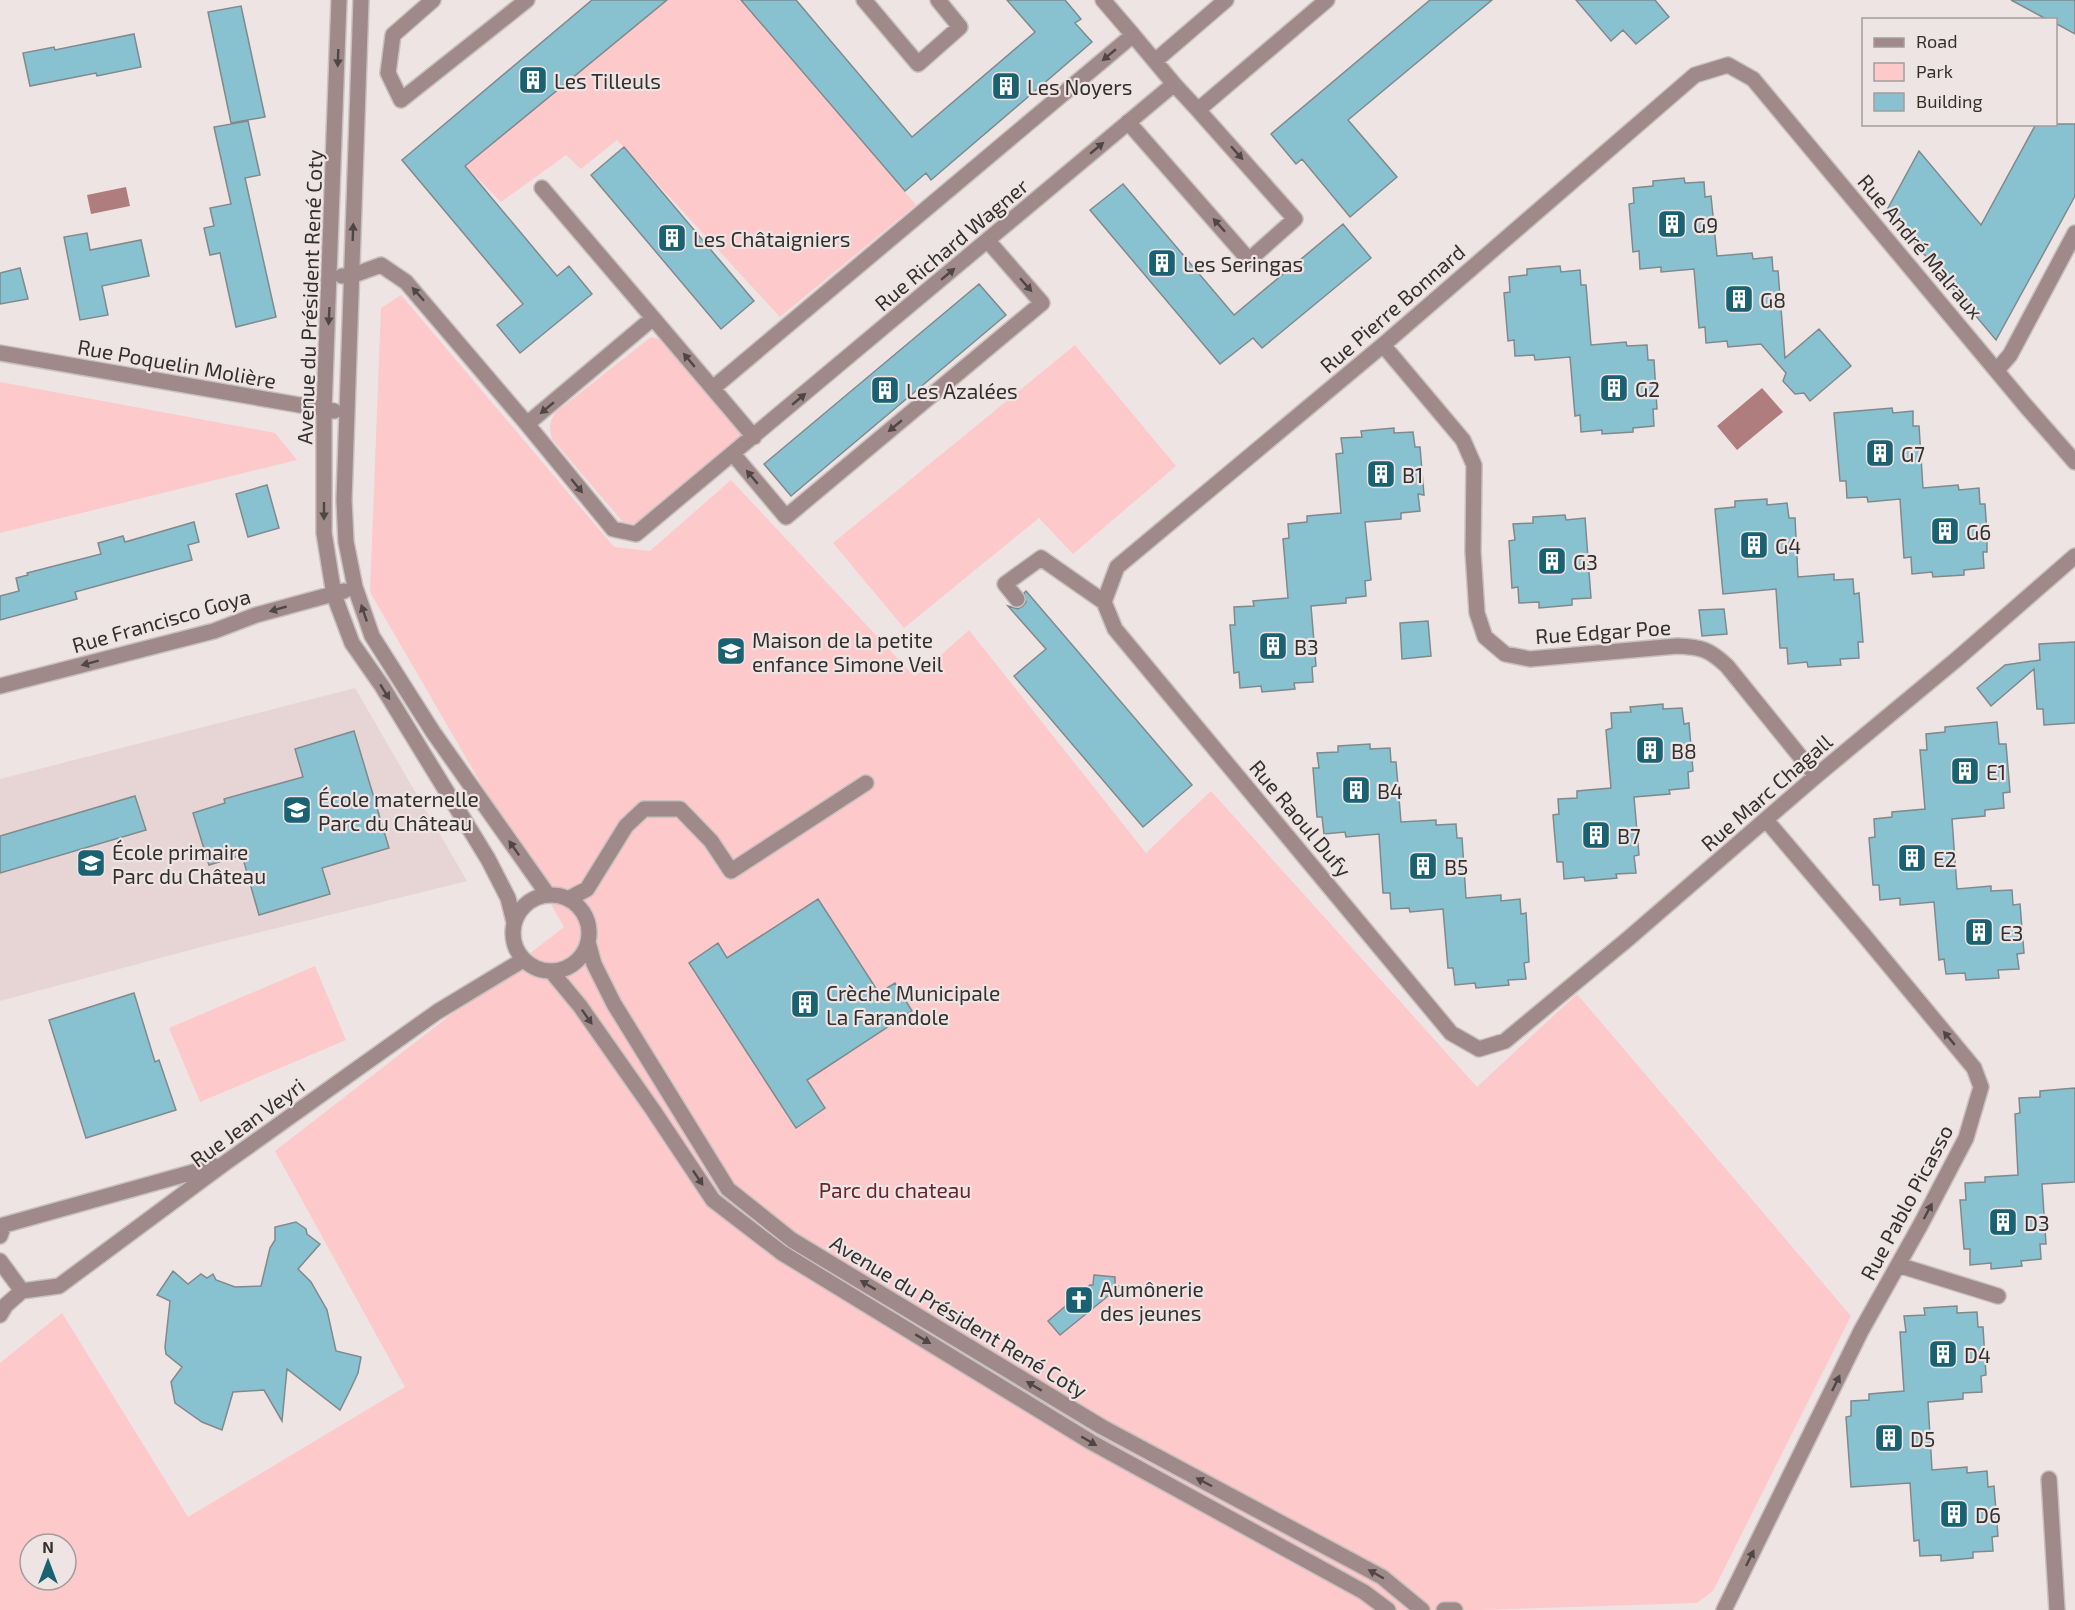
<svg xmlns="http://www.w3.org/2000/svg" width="2075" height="1610" viewBox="0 0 2075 1610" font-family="'Exo 2',sans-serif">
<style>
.built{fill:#e7d5d5}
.green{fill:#fdc9ca;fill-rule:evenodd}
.water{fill:#af7d7e}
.building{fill:#88c2d0;stroke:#80898c;stroke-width:1.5}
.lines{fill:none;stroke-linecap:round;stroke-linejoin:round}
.minor-casing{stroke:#c9c0c0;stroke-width:18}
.minor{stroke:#a08989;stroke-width:15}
.oneway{fill:#4f4646}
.labels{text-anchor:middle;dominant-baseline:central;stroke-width:4.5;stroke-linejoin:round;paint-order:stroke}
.poi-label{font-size:21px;fill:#343030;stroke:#eee4e4;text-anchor:start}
.street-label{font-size:21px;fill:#343030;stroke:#eee4e4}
.park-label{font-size:21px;fill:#67262c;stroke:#eee4e4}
</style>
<rect width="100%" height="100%" fill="#eee4e4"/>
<path class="built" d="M 355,688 L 467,881 L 205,946 L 0,1001 L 0,779 Z"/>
<path class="green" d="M 667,0 L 741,0 L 916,205 L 780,317 L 617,140 L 581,169 L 566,155 L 501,202 L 465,166 Z
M 401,295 L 614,547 L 650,551 L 731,480 L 914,676 L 923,671 L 969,630 L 1146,853 L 1211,791 L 1477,1087 L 1577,994 L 1851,1316 L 1713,1591 L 1697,1603 L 1480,1610 L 0,1610 L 0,1363 L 62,1313 L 188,1517 L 405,1387 L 275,1151 L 564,927 L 370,592 L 381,308 ZM 30,1544 L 66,1544 L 66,1580 L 30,1580 Z
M 651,337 L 659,339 L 713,388 L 754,437 L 641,525 L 623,522 L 552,439 C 549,428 549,422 556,412 Z
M 1075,345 L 1176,466 L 1073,554 L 1039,518 L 904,628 L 833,543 Z
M 0,382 L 275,433 L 297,460 L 0,533 Z
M 315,966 L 346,1040 L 200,1102 L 169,1028 Z"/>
<path class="water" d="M 126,187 L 130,206 L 91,214 L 87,195 Z
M 1762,388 L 1783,412 L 1737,450 L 1717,426 Z"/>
<path class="building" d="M 592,0 L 667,0 L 465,166 L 557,276 L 569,266 L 592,294 L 520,353 L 497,325 L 523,304 L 402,160 Z
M 741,0 L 796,0 L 912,137 L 1035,32 L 1007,0 L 1065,0 L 1081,19 L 1075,23 L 1092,42 L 931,180 L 926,173 L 905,191 Z
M 1430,0 L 1492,0 L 1348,120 L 1397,177 L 1350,217 L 1302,159 L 1296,164 L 1271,134 Z
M 1576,0 L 1655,0 L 1669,17 L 1636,44 L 1623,30 L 1611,41 Z
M 2011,0 L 2075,0 L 2075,34 L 2055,23 L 2055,20 L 2048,20 Z
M 241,6 L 265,117 L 231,123 L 208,12 Z
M 134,34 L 141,67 L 97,76 L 96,73 L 30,86 L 23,53 L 54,47 L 55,50 Z
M 248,121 L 260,175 L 245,178 L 276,317 L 236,327 L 220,253 L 210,255 L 204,228 L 214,226 L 210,208 L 231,204 L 214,127 Z
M 2036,124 L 2075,124 L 2075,196 L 1996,340 L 1887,210 L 1919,151 L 1981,225 Z
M 624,147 L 754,301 L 721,329 L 591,175 Z
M 1684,178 L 1685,183 L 1704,182 L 1705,197 L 1711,196 L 1717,256 L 1752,253 L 1753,259 L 1772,257 L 1773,271 L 1778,271 L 1785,358 L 1819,329 L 1851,366 L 1810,401 L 1804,393 L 1795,394 L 1783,381 L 1786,373 L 1761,344 L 1728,347 L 1727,341 L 1706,343 L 1705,327 L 1699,328 L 1694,269 L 1661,272 L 1661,267 L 1640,269 L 1639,251 L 1633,252 L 1629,204 L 1634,203 L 1633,188 L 1653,186 L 1653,181 Z
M 1123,184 L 1234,315 L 1343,224 L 1371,258 L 1262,348 L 1253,338 L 1220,364 L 1090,210 Z
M 87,233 L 90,250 L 141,240 L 149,276 L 102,286 L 108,315 L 80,320 L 64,237 Z
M 1560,266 L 1561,272 L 1580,270 L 1581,285 L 1586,285 L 1591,345 L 1626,342 L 1627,346 L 1647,345 L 1648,360 L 1654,360 L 1657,409 L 1653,409 L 1654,426 L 1633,428 L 1633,432 L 1602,434 L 1602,430 L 1581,432 L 1580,415 L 1575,416 L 1570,357 L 1535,360 L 1534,355 L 1515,356 L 1514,340 L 1508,341 L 1504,293 L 1510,292 L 1509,277 L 1527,275 L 1527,269 Z
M 20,268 L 28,299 L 0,304 L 0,273 Z
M 979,284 L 1006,315 L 791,496 L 764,464 Z
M 1892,408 L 1893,413 L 1913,411 L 1913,426 L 1919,426 L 1923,488 L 1958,485 L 1959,490 L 1979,488 L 1980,504 L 1985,504 L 1987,534 L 1987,552 L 1983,552 L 1984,568 L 1964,570 L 1964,575 L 1933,577 L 1932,572 L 1912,574 L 1911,557 L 1904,558 L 1900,499 L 1868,502 L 1867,497 L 1847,498 L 1846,481 L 1840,481 L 1834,413 Z
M 1394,428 L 1394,433 L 1413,432 L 1415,447 L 1420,447 L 1424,495 L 1418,494 L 1420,511 L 1401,513 L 1401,519 L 1365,522 L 1371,580 L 1365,581 L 1366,596 L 1346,598 L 1346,603 L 1311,606 L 1316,666 L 1312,667 L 1313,682 L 1294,683 L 1295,689 L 1262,692 L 1261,686 L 1240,688 L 1239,672 L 1234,673 L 1230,625 L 1235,625 L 1234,607 L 1254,606 L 1253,601 L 1288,598 L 1283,539 L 1289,538 L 1288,524 L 1307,522 L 1307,516 L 1341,513 L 1336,454 L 1343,453 L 1341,438 L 1362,437 L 1361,431 Z
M 267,485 L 279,528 L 248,537 L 236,494 Z
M 1767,499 L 1767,505 L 1787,503 L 1789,518 L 1795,518 L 1798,577 L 1834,574 L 1834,580 L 1853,579 L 1854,594 L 1859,593 L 1863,642 L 1858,642 L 1859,658 L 1840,659 L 1841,665 L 1808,667 L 1807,662 L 1788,664 L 1787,648 L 1780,648 L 1776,589 L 1723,594 L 1715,509 L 1735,507 L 1735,501 Z
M 1565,515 L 1566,520 L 1585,518 L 1591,598 L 1572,599 L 1572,605 L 1539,608 L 1539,602 L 1519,603 L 1518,587 L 1512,588 L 1509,541 L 1515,540 L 1513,524 L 1533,523 L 1533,517 Z
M 194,522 L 199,542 L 188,545 L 192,560 L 75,592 L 77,599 L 0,620 L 0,596 L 19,591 L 16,578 L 28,575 L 27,573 L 101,554 L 98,543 L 123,536 L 125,542 Z
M 1026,591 L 1192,785 L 1143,827 L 1014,676 L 1046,649 L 1008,606 L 1018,609 L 1023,606 L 1026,602 L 1024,593 Z
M 1724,609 L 1727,634 L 1702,636 L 1699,610 Z
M 1428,621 L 1431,656 L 1402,659 L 1400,623 Z
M 2075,642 L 2075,723 L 2044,725 L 2043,709 L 2037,709 L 2034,669 L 1991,706 L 1977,688 L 2005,665 L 2040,660 L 2039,644 Z
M 1663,704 L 1663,709 L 1682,708 L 1684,724 L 1689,723 L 1693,771 L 1688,772 L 1689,788 L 1669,790 L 1670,794 L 1634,797 L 1639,855 L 1634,856 L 1636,873 L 1616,874 L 1617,878 L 1585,881 L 1584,877 L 1564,879 L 1563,862 L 1557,862 L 1553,815 L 1559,814 L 1558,799 L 1577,798 L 1577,791 L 1611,788 L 1606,730 L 1612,728 L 1611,713 L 1631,712 L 1630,707 Z
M 1997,722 L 1999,744 L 2006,744 L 2010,792 L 2003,793 L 2004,808 L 1985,810 L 1985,816 L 1952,819 L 1957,889 L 1991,886 L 1991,891 L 2012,890 L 2013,905 L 2020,904 L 2024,953 L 2017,954 L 2019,969 L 1998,970 L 1999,978 L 1966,980 L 1965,973 L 1946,974 L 1944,959 L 1939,960 L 1934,902 L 1900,905 L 1900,898 L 1880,900 L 1879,885 L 1873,885 L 1869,838 L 1875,837 L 1874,819 L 1892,817 L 1892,812 L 1925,809 L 1920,750 L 1927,750 L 1926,734 L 1945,732 L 1945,727 Z
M 354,731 L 389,848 L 322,868 L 330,894 L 259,915 L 242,855 L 209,865 L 193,813 L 225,803 L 224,799 L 303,777 L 295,749 Z
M 1370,744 L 1370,749 L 1390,748 L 1391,762 L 1396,762 L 1401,822 L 1436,820 L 1436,825 L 1456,824 L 1457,838 L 1462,838 L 1466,898 L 1501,895 L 1501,901 L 1520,899 L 1521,914 L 1526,913 L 1529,962 L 1524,963 L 1526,979 L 1508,980 L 1509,985 L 1476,988 L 1475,983 L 1455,985 L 1453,968 L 1448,968 L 1443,909 L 1410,912 L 1409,908 L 1391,909 L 1390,893 L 1383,893 L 1379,834 L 1346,837 L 1345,832 L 1324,834 L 1322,817 L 1317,817 L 1313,768 L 1319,768 L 1317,753 L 1338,752 L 1338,746 Z
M 135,796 L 146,830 L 0,873 L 0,836 Z
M 818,899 L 879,993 L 895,983 L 912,1011 L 807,1080 L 825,1108 L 796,1128 L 689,963 L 718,943 L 727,958 Z
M 134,993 L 155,1062 L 159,1060 L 176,1110 L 86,1138 L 49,1020 Z
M 2075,1088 L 2075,1182 L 2042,1184 L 2046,1244 L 2040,1244 L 2041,1259 L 2021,1261 L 2022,1266 L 1991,1269 L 1991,1263 L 1970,1265 L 1970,1249 L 1964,1249 L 1960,1200 L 1966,1200 L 1965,1183 L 1985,1182 L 1985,1177 L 2018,1175 L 2015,1114 L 2020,1113 L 2019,1098 L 2040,1097 L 2040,1091 Z
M 296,1222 L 306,1229 L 307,1234 L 320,1244 L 298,1269 L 311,1282 L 327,1310 L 336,1351 L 361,1357 L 358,1373 L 351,1388 L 340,1410 L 287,1369 L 282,1421 L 264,1390 L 233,1392 L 222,1430 L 202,1422 L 175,1403 L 171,1382 L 182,1367 L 166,1354 L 165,1347 L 170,1301 L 157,1295 L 173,1271 L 188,1284 L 201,1274 L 207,1278 L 213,1274 L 216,1280 L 235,1287 L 261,1286 L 270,1248 L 275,1240 L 275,1227 Z
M 1094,1275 L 1115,1277 L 1115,1285 L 1120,1286 L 1114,1290 L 1114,1296 L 1108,1296 L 1060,1335 L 1048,1321 L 1090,1285 L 1093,1285 Z
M 1957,1306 L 1957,1313 L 1977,1312 L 1978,1327 L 1983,1327 L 1986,1375 L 1981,1376 L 1982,1392 L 1963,1393 L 1963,1399 L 1928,1402 L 1932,1470 L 1967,1467 L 1967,1473 L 1987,1471 L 1988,1487 L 1994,1486 L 1998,1536 L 1992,1537 L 1993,1551 L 1973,1552 L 1973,1558 L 1941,1561 L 1941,1555 L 1920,1556 L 1919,1540 L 1914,1541 L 1910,1483 L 1851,1487 L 1846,1417 L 1851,1416 L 1851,1401 L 1869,1400 L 1869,1394 L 1904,1391 L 1900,1332 L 1906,1332 L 1904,1316 L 1925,1315 L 1924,1308 Z"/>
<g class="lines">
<g class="minor-casing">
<path id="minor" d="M 339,0 L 324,410 L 324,533 L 334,595 L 352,643 L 382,686 L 488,859 L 508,898 L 514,922
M 361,0 L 344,500 L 346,542 L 355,587 L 372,636 L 433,732 L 548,895
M 433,0 L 393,35 L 388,73 L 401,100 L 527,0
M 864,0 L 918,64 L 960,27 L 938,0
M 1103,0 L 1133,35
M 1155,61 L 1226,0
M 1174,84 L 1198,110 L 1327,0
M 1128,122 L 1249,260 L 1295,219 L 1198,110
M 542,188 L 653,318
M 342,276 L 351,276 L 381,265 L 406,282 L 527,424 L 653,318 L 754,437
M 1383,345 L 1463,440 L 1474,465 L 1473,552 L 1477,613 L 1485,637 L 1505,654 L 1530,659 L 1677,646 C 1701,647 1709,649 1727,666 L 1816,776
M 0,353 L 334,411
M 1997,370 L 2010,355 L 2075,233
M 527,424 L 613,529 L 636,534 L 1174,84 L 1133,35 L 713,388
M 733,454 L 786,517 L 1042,303 L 988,241
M 1017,599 L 1005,584 L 1041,558 L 1104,602
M 1104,602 L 1115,629 L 1451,1033 L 1479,1049 L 1505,1041 L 1629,938 L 1816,776 L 1957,659 L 2075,556
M 1104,602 L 1117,567 L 1383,345 L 1695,75 L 1728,65 L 1753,79 L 2025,405 L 2075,462
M 0,686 L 214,631 L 256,615 L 344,591
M513 933a38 38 0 1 1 76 0a38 38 0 1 1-76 0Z
M 568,899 L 587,889 L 626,826 L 644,809 L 680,809 L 711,841 L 731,871 L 866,783
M 588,942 L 594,964 L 614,1004 L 728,1189 L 792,1240 L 1102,1427 L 1382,1577 L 1422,1610
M 551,971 L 580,1006 L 653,1110 L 713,1200 L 782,1253 L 1091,1442 L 1364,1592 L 1388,1610
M 0,1236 L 4,1225 L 215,1166
M 0,1261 L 22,1291
M 1898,1265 L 1998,1296
M 0,1315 L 6,1305 L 22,1291 L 59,1286 L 225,1163 L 437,1012 L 523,960
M 2049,1479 L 2057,1610
M 1444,1610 L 1455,1610
M 1724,1610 L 1861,1331 L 1921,1224 L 1966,1138 L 1981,1087 L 1974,1068 L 1863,934 L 1766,820"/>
</g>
<use href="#minor" class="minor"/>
</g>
<defs><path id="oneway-solid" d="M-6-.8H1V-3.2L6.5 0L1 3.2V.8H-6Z" transform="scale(1.5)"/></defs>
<g class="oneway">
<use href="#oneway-solid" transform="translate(1109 55) rotate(140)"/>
<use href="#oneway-solid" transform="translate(338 58) rotate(92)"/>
<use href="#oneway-solid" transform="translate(1097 148) rotate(-40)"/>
<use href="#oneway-solid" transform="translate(1237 153) rotate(48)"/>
<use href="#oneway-solid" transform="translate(1219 225) rotate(-132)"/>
<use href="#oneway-solid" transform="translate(353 232) rotate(-88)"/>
<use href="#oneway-solid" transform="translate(948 274) rotate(-40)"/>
<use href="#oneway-solid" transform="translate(1026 285) rotate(49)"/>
<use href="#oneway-solid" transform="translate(418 294) rotate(-132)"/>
<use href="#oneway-solid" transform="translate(329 316) rotate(93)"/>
<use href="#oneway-solid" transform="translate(689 360) rotate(-130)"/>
<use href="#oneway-solid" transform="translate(799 399) rotate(-40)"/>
<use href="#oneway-solid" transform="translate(547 408) rotate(140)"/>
<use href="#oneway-solid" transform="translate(895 426) rotate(140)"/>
<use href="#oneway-solid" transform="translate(752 477) rotate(-130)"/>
<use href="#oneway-solid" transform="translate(577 486) rotate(51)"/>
<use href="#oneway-solid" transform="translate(324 511) rotate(90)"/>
<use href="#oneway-solid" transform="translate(278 609) rotate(164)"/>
<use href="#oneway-solid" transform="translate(364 613) rotate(-109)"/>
<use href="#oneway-solid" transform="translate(90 663) rotate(165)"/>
<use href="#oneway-solid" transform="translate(385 692) rotate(58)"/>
<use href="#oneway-solid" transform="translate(514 848) rotate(-125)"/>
<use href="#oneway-solid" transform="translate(587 1017) rotate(55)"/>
<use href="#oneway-solid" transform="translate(1949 1038) rotate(-130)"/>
<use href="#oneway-solid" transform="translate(698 1178) rotate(56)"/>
<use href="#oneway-solid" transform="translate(1928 1211) rotate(-62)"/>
<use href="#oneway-solid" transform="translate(868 1285) rotate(-149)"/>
<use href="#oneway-solid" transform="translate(923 1339) rotate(31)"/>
<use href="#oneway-solid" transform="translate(1836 1383) rotate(-64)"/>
<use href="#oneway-solid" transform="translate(1034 1386) rotate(-149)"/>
<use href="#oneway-solid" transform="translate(1089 1441) rotate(30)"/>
<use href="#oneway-solid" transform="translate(1204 1482) rotate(-152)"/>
<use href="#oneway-solid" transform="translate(1750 1558) rotate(-64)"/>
<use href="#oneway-solid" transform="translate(1376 1574) rotate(-150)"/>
</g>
<defs>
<g id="building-square" transform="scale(1.5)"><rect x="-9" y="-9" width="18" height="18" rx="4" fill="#1a6271" stroke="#eee4e4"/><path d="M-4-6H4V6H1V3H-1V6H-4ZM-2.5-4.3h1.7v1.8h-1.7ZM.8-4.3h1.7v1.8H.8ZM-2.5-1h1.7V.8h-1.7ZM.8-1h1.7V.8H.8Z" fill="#fff"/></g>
<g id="school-square" transform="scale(1.5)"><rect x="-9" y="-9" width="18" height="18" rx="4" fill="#1a6271" stroke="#eee4e4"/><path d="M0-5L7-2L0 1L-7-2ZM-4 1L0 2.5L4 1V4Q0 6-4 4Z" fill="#fff"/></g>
<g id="church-square" transform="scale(1.5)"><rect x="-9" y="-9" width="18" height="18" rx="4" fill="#1a6271" stroke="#eee4e4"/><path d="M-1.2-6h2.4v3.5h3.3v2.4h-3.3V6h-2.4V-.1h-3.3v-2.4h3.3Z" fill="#fff"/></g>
</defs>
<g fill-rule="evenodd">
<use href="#building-square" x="533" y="80"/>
<use href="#building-square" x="1006" y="86"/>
<use href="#building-square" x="1672" y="224"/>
<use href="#building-square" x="672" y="238"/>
<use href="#building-square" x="1162" y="263"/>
<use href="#building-square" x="1739" y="299"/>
<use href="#building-square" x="1614" y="388"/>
<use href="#building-square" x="885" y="390"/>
<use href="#building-square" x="1880" y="453"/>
<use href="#building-square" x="1381" y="474"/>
<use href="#building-square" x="1945" y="531"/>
<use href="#building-square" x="1754" y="545"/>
<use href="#building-square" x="1552" y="561"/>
<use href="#building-square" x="1273" y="646"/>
<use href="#school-square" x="731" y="651"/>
<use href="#building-square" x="1650" y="750"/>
<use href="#building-square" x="1965" y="771"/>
<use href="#building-square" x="1356" y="790"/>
<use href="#school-square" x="297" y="810"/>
<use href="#building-square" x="1596" y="835"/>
<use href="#building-square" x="1912" y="858"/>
<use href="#school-square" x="91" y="863"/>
<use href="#building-square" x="1423" y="866"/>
<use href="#building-square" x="1979" y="932"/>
<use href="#building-square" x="805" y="1004"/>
<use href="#building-square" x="2003" y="1222"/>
<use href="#church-square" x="1079" y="1300"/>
<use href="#building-square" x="1943" y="1354"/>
<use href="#building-square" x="1889" y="1438"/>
<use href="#building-square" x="1954" y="1514"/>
</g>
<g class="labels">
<g class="poi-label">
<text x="554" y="80">Les Tilleuls</text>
<text x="1027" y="86">Les Noyers</text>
<text x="1693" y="224">G9</text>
<text x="693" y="238">Les Châtaigniers</text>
<text x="1183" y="263">Les Seringas</text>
<text x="1760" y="299">G8</text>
<text x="1635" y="388">G2</text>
<text x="906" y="390">Les Azalées</text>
<text x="1901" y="453">G7</text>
<text x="1402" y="474">B1</text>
<text x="1966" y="531">G6</text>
<text x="1775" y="545">G4</text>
<text x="1573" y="561">G3</text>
<text x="752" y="639">Maison de la petite<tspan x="752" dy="24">enfance Simone Veil</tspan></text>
<text x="1294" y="646">B3</text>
<text x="1671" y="750">B8</text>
<text x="1986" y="771">E1</text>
<text x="1377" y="790">B4</text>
<text x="318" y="798">École maternelle<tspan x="318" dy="24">Parc du Château</tspan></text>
<text x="1617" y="835">B7</text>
<text x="112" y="851">École primaire<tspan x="112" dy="24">Parc du Château</tspan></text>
<text x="1933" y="858">E2</text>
<text x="1444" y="866">B5</text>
<text x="2000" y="932">E3</text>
<text x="826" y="992">Crèche Municipale<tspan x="826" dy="24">La Farandole</tspan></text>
<text x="2024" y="1222">D3</text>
<text x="1100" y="1288">Aumônerie<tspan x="1100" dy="24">des jeunes</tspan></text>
<text x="1964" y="1354">D4</text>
<text x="1910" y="1438">D5</text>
<text x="1975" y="1514">D6</text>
</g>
<g class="street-label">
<text transform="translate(951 244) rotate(-40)">Rue Richard Wagner</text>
<text transform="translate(1921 246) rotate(50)">Rue André Malraux</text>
<text transform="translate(309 297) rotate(-88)">Avenue du Président René Coty</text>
<text transform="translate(1392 308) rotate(-41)">Rue Pierre Bonnard</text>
<text transform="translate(177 363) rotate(10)">Rue Poquelin Molière</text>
<text transform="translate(161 620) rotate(-16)">Rue Francisco Goya</text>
<text transform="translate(1603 631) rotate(-4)">Rue Edgar Poe</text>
<text transform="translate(1766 792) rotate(-41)">Rue Marc Chagall</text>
<text transform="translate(1301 818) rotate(50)">Rue Raoul Dufy</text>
<text transform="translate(247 1122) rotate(-36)">Rue Jean Veyri</text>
<text transform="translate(1906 1202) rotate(-62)">Rue Pablo Picasso</text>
<text transform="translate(959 1316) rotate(31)">Avenue du Président René Coty</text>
</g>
<g class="park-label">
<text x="895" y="1189">Parc du chateau</text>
</g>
</g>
<rect x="1862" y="18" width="195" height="108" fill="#eee4e4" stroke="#a49c9c" stroke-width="1.5"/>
<rect x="1874" y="38" width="30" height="9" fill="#a08989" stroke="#a49c9c" stroke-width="1.5"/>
<text x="1916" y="48" font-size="18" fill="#343030">Road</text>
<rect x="1874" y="63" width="30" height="18" fill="#fdc9ca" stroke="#a49c9c" stroke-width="1.5"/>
<text x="1916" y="78" font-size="18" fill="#343030">Park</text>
<rect x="1874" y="93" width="30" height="18" fill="#88c2d0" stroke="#a49c9c" stroke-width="1.5"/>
<text x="1916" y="108" font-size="18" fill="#343030">Building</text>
<g transform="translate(48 1562)"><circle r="28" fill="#eee4e4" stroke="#a49c9c" stroke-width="1.5"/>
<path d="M0-4.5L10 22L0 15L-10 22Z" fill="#1a6271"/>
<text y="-9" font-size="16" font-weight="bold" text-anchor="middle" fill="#343030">N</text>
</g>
</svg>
